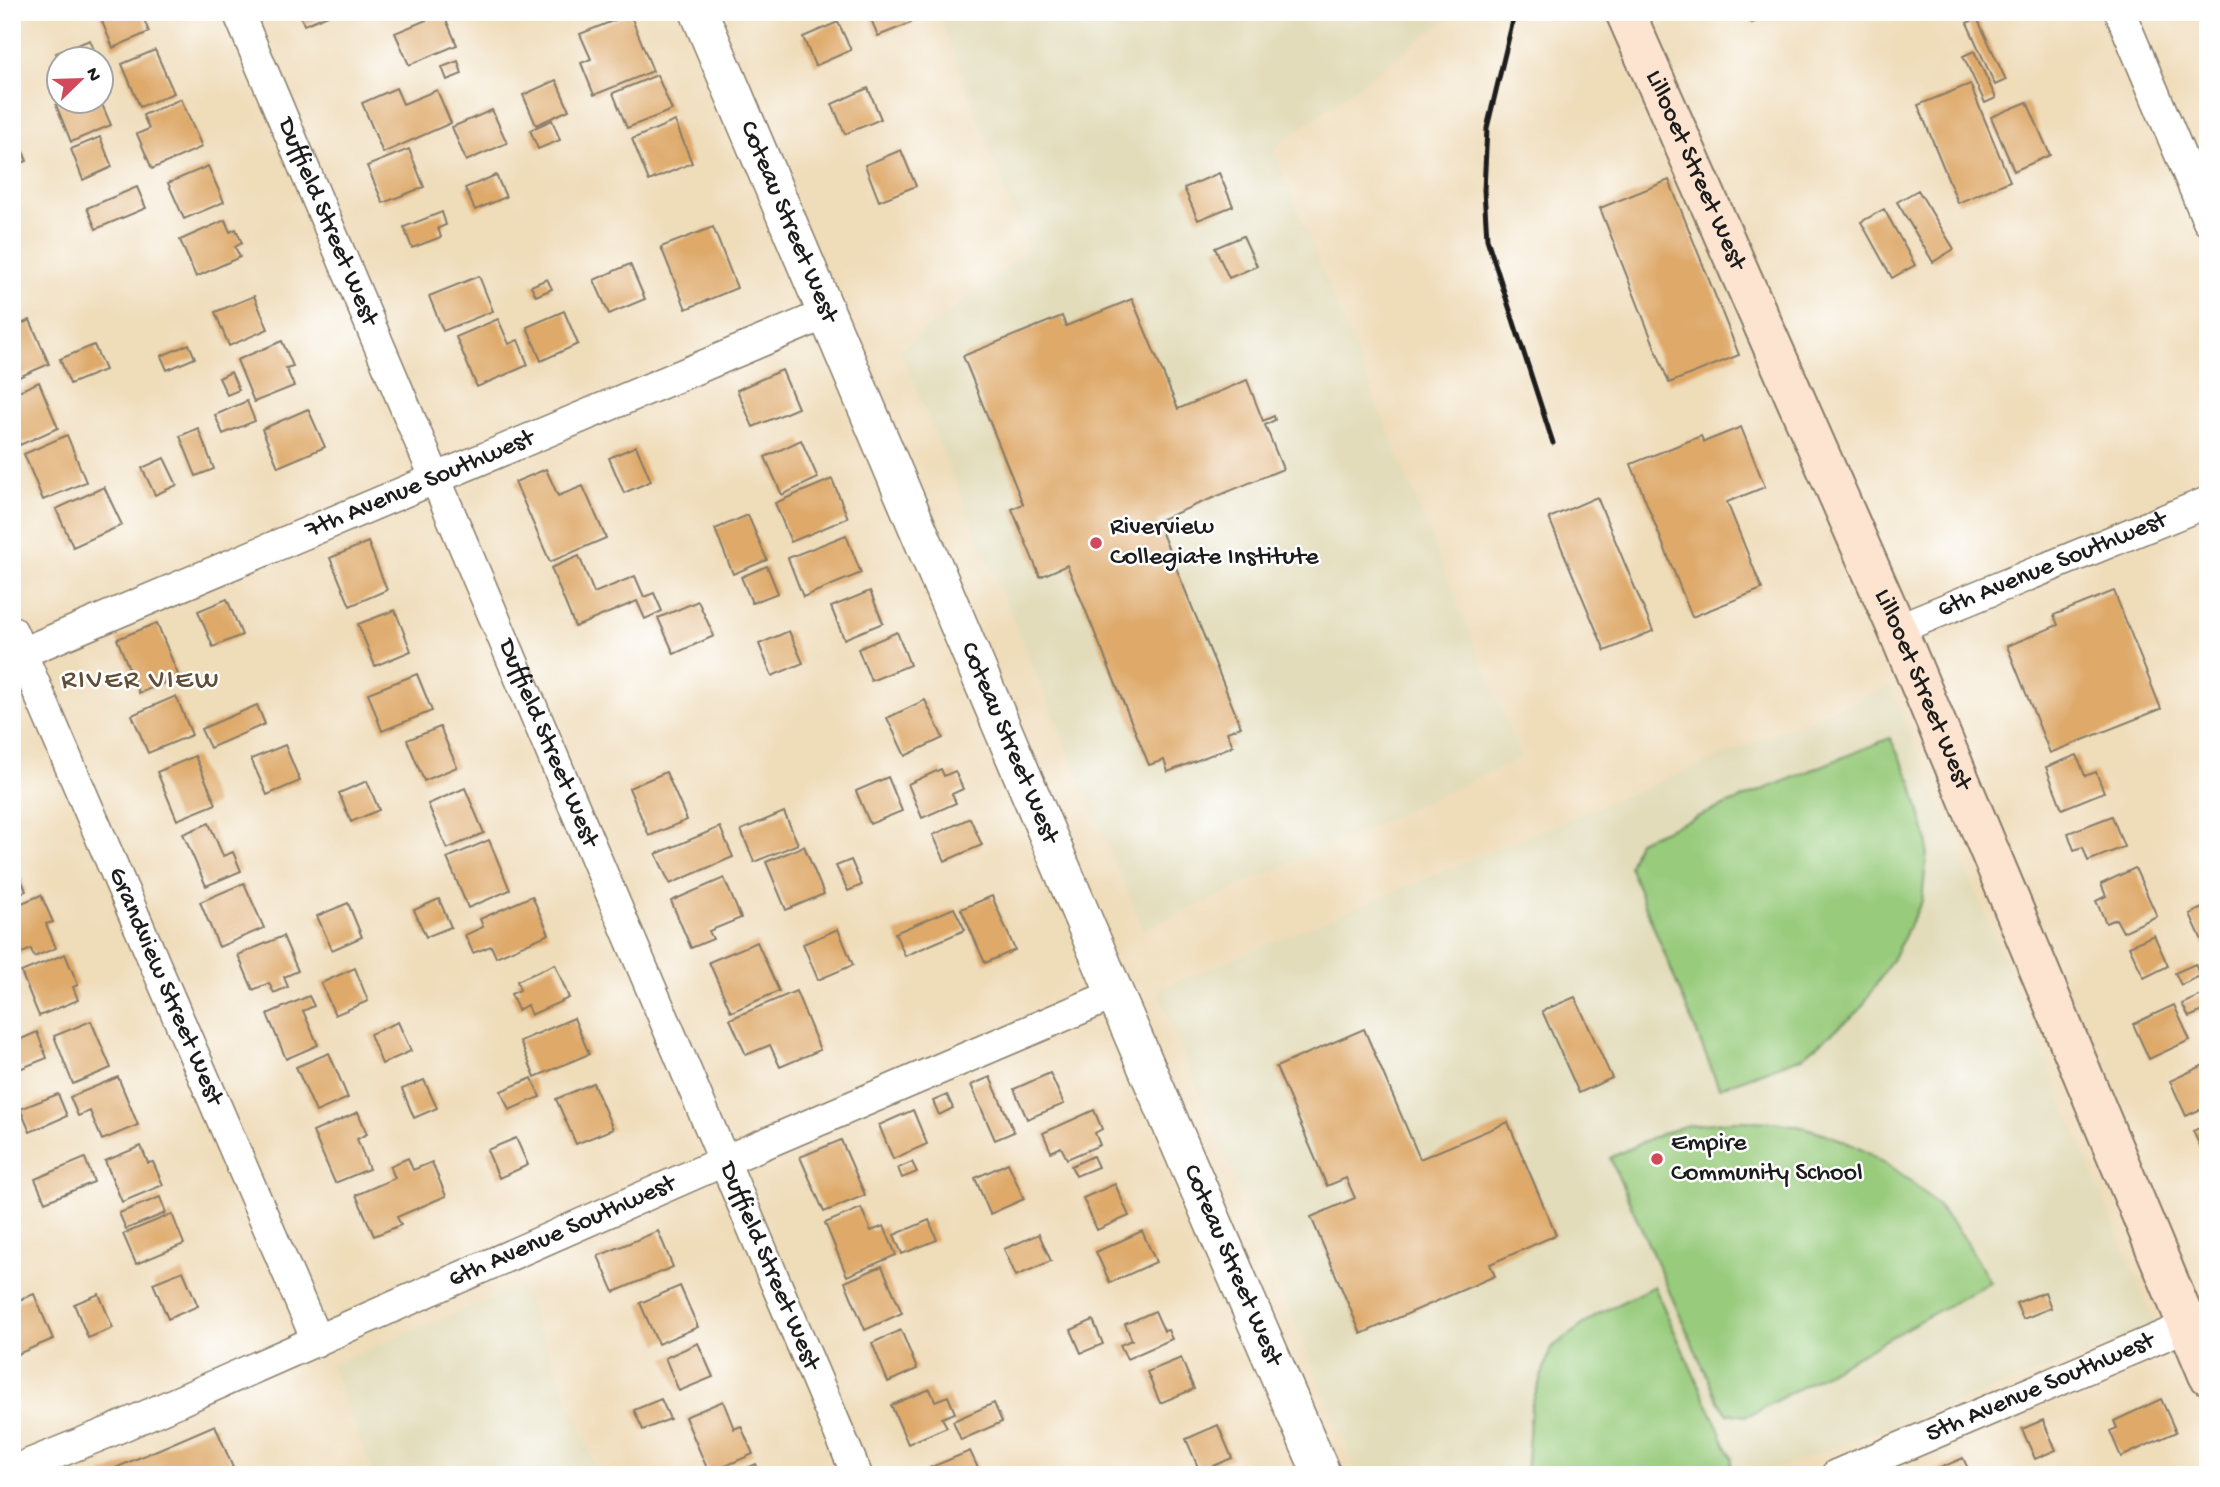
<svg xmlns="http://www.w3.org/2000/svg" width="2220" height="1487" viewBox="0 0 2220 1487" font-family="'Gochi Hand',sans-serif">
<style>
.built{fill:#e2dcba}
.green{fill:#98cb7b;stroke:#5a744c;stroke-width:2}
.building{fill:#dea969}
.lines{fill:none;stroke-linecap:round;stroke-linejoin:round}
.minor-casing{stroke:#867c6a;stroke-width:33}
.tertiary-casing{stroke:#867c6a;stroke-width:40}
.secondary-casing{stroke:#867c6a;stroke-width:42}
.minor{stroke:#fff;stroke-width:30}
.tertiary{stroke:#fff;stroke-width:37}
.secondary{stroke:#fde4d1;stroke-width:38}
.rail{stroke:#1c1c1c;stroke-width:5}
.poi-dot{fill:#d1495b;stroke:#fff;stroke-width:2.5}
.labels{text-anchor:middle;dominant-baseline:central;stroke-width:5;stroke-linejoin:round;paint-order:stroke}
.street-label{font-size:26px;fill:#1c1c1c;stroke:#fff}
.poi-label{font-size:26px;fill:#1c1c1c;stroke:#fff;text-anchor:start}
.neighbourhood-label{font-size:28px;letter-spacing:2px;fill:#604d37;stroke:#fff}
</style>
<rect width="100%" height="100%" fill="#fff"/>
<filter id="ink" filterUnits="userSpaceOnUse"><feTurbulence type="fractalNoise" baseFrequency=".0143" numOctaves="2"/><feDisplacementMap in="SourceGraphic" scale="14" xChannelSelector="R" yChannelSelector="G"/><feConvolveMatrix kernelMatrix="1 2 1 2 8 2 1 2 1" color-interpolation-filters="sRGB"/></filter>
<filter id="wash" filterUnits="userSpaceOnUse"><feTurbulence type="fractalNoise" baseFrequency=".00686" numOctaves="4" result="noise"/><feDisplacementMap in="SourceGraphic" scale="28" xChannelSelector="R" yChannelSelector="G"/><feGaussianBlur stdDeviation="1.57" result="paint"/><feColorMatrix in="noise" values="0 0 0 0 0 0 0 0 0 0 0 0 0 0 0 0 0 1.4 0 .05"/><feComposite in="paint" operator="in"/></filter>
<g filter="url(#wash)">
<rect width="100%" height="100%" fill="#efdcb9"/>
<path class="built" d="M 938,12 L 1457,12 L 1273,149 L 1521,758 L 1143,930 L 900,350 L 1028,251 Z
M 1890,686 L 2157,1328 L 1761,1475 L 1358,1475 L 1157,990 Z
M 521,1287 L 600,1475 L 374,1475 L 330,1364 Z"/>
<path class="green" d="M 1890,738 L 1912,782 L 1928,842 L 1922,901 L 1892,960 L 1859,1011 L 1802,1057 L 1719,1088 L 1629,866 L 1638,841 Z
M 1733,1121 C 1749,1121 1766,1121 1781,1123 C 1849,1133 1914,1174 1956,1227 C 1969,1243 1979,1264 1990,1282 L 1758,1411 L 1745,1416 L 1727,1413 L 1718,1401 L 1610,1158 L 1651,1138 L 1684,1126 Z
M 1654,1286 L 1732,1459 L 1730,1475 L 1526,1475 L 1531,1407 L 1551,1348 L 1596,1315 Z"/>
<g id="blocks">
<path class="building" d="M 98,12 L 141,12 L 149,32 L 113,48 Z
M 299,12 L 335,12 L 304,25 Z
M 868,12 L 907,12 L 911,23 L 878,36 Z
M 1748,12 L 1778,12 L 1752,23 Z
M 443,13 L 457,45 L 409,65 L 395,33 Z
M 630,14 L 653,71 L 594,95 L 581,63 L 591,59 L 580,34 Z
M 1977,18 L 2006,80 L 1995,85 L 1967,23 Z
M 838,22 L 851,50 L 815,66 L 803,37 Z
M 90,40 L 98,60 L 59,60 L 56,53 Z
M 155,50 L 174,93 L 140,107 L 122,64 Z
M 1974,51 L 1996,98 L 1985,103 L 1963,56 Z
M 458,61 L 462,74 L 447,80 L 442,67 Z
M 657,75 L 672,110 L 627,128 L 613,93 Z
M 556,80 L 569,110 L 536,125 L 523,95 Z
M 1970,84 L 2010,181 L 1958,203 L 1918,105 Z
M 396,88 L 403,104 L 437,90 L 451,123 L 383,153 L 362,103 Z
M 868,88 L 881,119 L 845,134 L 832,104 Z
M 181,99 L 202,147 L 152,169 L 137,134 L 149,129 L 143,115 Z
M 64,102 L 101,102 L 111,125 L 71,142 L 56,105 Z
M 2027,102 L 2050,155 L 2014,171 L 1991,117 Z
M 492,110 L 507,143 L 466,161 L 452,127 Z
M 552,120 L 560,140 L 538,149 L 530,130 Z
M 675,121 L 692,163 L 649,181 L 632,139 Z
M 14,131 L 27,161 L 12,167 L 12,132 Z
M 100,137 L 112,167 L 83,180 L 71,149 Z
M 409,149 L 424,187 L 383,203 L 367,166 Z
M 901,150 L 916,186 L 879,201 L 865,165 Z
M 208,166 L 224,202 L 184,219 L 168,183 Z
M 1219,173 L 1233,206 L 1198,220 L 1184,188 Z
M 496,175 L 506,197 L 475,210 L 465,188 Z
M 1669,180 L 1739,355 L 1669,383 L 1600,208 Z
M 137,187 L 146,208 L 96,229 L 87,208 Z
M 1918,190 L 1954,249 L 1933,262 L 1897,202 Z
M 1884,209 L 1915,265 L 1892,278 L 1861,222 Z
M 442,212 L 446,225 L 438,228 L 441,237 L 412,248 L 404,227 Z
M 225,220 L 230,232 L 236,229 L 242,243 L 235,247 L 240,257 L 196,277 L 180,240 Z
M 713,227 L 737,288 L 686,309 L 661,247 Z
M 1243,236 L 1257,266 L 1229,278 L 1215,248 Z
M 630,264 L 645,299 L 609,314 L 594,280 Z
M 479,276 L 493,311 L 443,331 L 429,296 Z
M 547,279 L 552,289 L 536,296 L 531,286 Z
M 254,296 L 268,329 L 229,346 L 215,312 Z
M 1132,299 L 1178,409 L 1247,380 L 1263,421 L 1274,416 L 1275,420 L 1265,425 L 1283,469 L 1157,521 L 1241,727 L 1227,732 L 1233,746 L 1168,772 L 1164,760 L 1149,765 L 1067,565 L 1040,577 L 1012,509 L 1023,504 L 963,356 L 1062,316 L 1066,326 Z
M 564,311 L 578,344 L 541,361 L 527,327 Z
M 498,319 L 509,344 L 518,340 L 528,365 L 477,387 L 456,337 Z
M 30,320 L 49,364 L 12,380 L 12,328 Z
M 282,341 L 293,366 L 286,368 L 294,386 L 254,402 L 237,360 Z
M 189,344 L 195,358 L 167,370 L 161,356 Z
M 94,345 L 105,370 L 70,384 L 60,359 Z
M 782,370 L 798,408 L 753,427 L 737,390 Z
M 231,372 L 239,390 L 227,395 L 219,378 Z
M 39,382 L 58,428 L 20,445 L 12,427 L 12,394 Z
M 247,401 L 255,421 L 223,434 L 215,415 Z
M 308,409 L 325,447 L 278,467 L 262,429 Z
M 1741,427 L 1765,487 L 1727,502 L 1762,589 L 1692,617 L 1631,464 L 1701,436 L 1704,442 Z
M 198,428 L 214,469 L 196,476 L 180,436 Z
M 67,435 L 86,482 L 43,500 L 24,454 Z
M 801,440 L 818,478 L 782,495 L 765,457 Z
M 636,446 L 651,481 L 624,493 L 609,458 Z
M 164,458 L 177,485 L 155,495 L 142,468 Z
M 546,469 L 558,496 L 583,486 L 606,538 L 550,562 L 515,482 Z
M 832,479 L 848,518 L 791,542 L 775,503 Z
M 104,487 L 122,525 L 73,547 L 56,509 Z
M 1597,497 L 1653,631 L 1605,651 L 1549,518 Z
M 748,515 L 767,560 L 733,574 L 715,529 Z
M 846,535 L 861,573 L 803,597 L 788,558 Z
M 368,542 L 387,590 L 350,606 L 330,558 Z
M 579,556 L 594,593 L 635,576 L 644,597 L 654,593 L 662,611 L 645,619 L 637,601 L 575,627 L 551,568 Z
M 767,566 L 778,593 L 752,603 L 741,577 Z
M 870,591 L 883,623 L 844,639 L 831,607 Z
M 2114,591 L 2161,709 L 2050,753 L 2007,646 L 2058,625 L 2054,615 Z
M 227,599 L 242,635 L 213,647 L 198,611 Z
M 698,601 L 714,636 L 674,654 L 658,618 Z
M 395,610 L 411,651 L 375,666 L 358,624 Z
M 157,623 L 179,677 L 139,693 L 117,639 Z
M 789,631 L 803,663 L 772,676 L 759,644 Z
M 897,632 L 910,665 L 871,681 L 858,649 Z
M 417,674 L 432,711 L 382,731 L 368,693 Z
M 176,696 L 192,735 L 148,753 L 132,715 Z
M 925,700 L 943,738 L 905,756 L 887,718 Z
M 257,705 L 265,724 L 210,748 L 201,729 Z
M 440,727 L 457,767 L 424,781 L 407,740 Z
M 285,745 L 300,781 L 267,795 L 251,759 Z
M 2077,755 L 2085,776 L 2096,772 L 2104,792 L 2062,809 L 2046,767 Z
M 195,756 L 216,804 L 177,820 L 157,772 Z
M 941,769 L 944,776 L 955,771 L 963,789 L 952,794 L 956,803 L 922,818 L 908,784 Z
M 666,772 L 687,820 L 649,836 L 629,788 Z
M 888,777 L 902,811 L 870,824 L 856,791 Z
M 367,781 L 379,810 L 351,822 L 339,793 Z
M 465,788 L 484,833 L 447,849 L 428,804 Z
M 784,812 L 798,844 L 754,862 L 741,830 Z
M 2112,816 L 2124,847 L 2088,861 L 2083,847 L 2074,850 L 2068,833 Z
M 970,818 L 982,845 L 945,861 L 933,835 Z
M 209,823 L 223,856 L 233,852 L 241,871 L 206,886 L 183,834 Z
M 720,827 L 733,857 L 670,884 L 656,854 Z
M 489,840 L 510,890 L 468,908 L 447,858 Z
M 804,846 L 824,894 L 786,910 L 766,862 Z
M 12,857 L 26,891 L 12,896 Z
M 851,860 L 862,885 L 848,891 L 836,866 Z
M 2135,868 L 2157,916 L 2123,932 L 2116,919 L 2106,923 L 2096,901 L 2106,896 L 2101,884 Z
M 724,878 L 741,918 L 709,931 L 713,939 L 691,948 L 671,901 Z
M 244,883 L 264,928 L 219,947 L 200,902 Z
M 41,895 L 53,922 L 46,924 L 56,948 L 34,957 L 31,949 L 15,956 L 12,950 L 12,907 Z
M 532,896 L 549,934 L 496,957 L 491,946 L 473,953 L 465,935 L 483,927 L 480,919 Z
M 992,896 L 1015,950 L 985,963 L 961,909 Z
M 439,899 L 451,927 L 426,937 L 414,910 Z
M 348,903 L 362,937 L 332,950 L 317,916 Z
M 2208,905 L 2208,946 L 2205,947 L 2190,914 Z
M 954,908 L 965,930 L 905,956 L 895,933 Z
M 838,929 L 853,965 L 818,980 L 803,944 Z
M 2154,935 L 2168,966 L 2144,978 L 2129,946 Z
M 283,936 L 298,971 L 284,977 L 288,987 L 274,993 L 269,983 L 253,990 L 238,955 Z
M 757,942 L 779,991 L 731,1012 L 709,962 Z
M 65,954 L 78,985 L 73,987 L 78,1000 L 39,1016 L 21,972 Z
M 555,964 L 569,998 L 531,1015 L 527,1005 L 518,1010 L 511,994 L 520,990 L 517,981 Z
M 2195,964 L 2200,976 L 2181,985 L 2175,973 Z
M 355,968 L 368,1001 L 335,1015 L 321,983 Z
M 796,991 L 820,1050 L 780,1067 L 770,1045 L 746,1055 L 730,1019 Z
M 2208,992 L 2208,1009 L 2189,1017 L 2182,1004 Z
M 309,996 L 314,1006 L 303,1011 L 318,1045 L 286,1059 L 267,1014 Z
M 1575,997 L 1612,1078 L 1579,1093 L 1542,1011 Z
M 2174,1005 L 2190,1040 L 2149,1059 L 2133,1024 Z
M 574,1018 L 589,1054 L 535,1077 L 520,1041 Z
M 91,1021 L 111,1068 L 73,1084 L 54,1036 Z
M 398,1022 L 411,1051 L 382,1064 L 370,1034 Z
M 1364,1029 L 1420,1159 L 1508,1122 L 1556,1235 L 1490,1264 L 1495,1276 L 1361,1334 L 1311,1217 L 1355,1198 L 1346,1178 L 1327,1186 L 1276,1067 Z
M 37,1032 L 47,1058 L 12,1072 L 12,1043 Z
M 329,1053 L 348,1098 L 316,1112 L 296,1067 Z
M 2208,1063 L 2208,1106 L 2186,1116 L 2170,1081 Z
M 1050,1073 L 1064,1104 L 1027,1119 L 1014,1089 Z
M 118,1077 L 138,1125 L 102,1140 L 90,1111 L 78,1116 L 70,1097 Z
M 990,1077 L 1014,1132 L 995,1140 L 971,1085 Z
M 532,1078 L 540,1097 L 509,1110 L 501,1091 Z
M 424,1080 L 437,1108 L 414,1118 L 402,1089 Z
M 593,1083 L 613,1129 L 576,1144 L 556,1099 Z
M 58,1094 L 67,1116 L 30,1132 L 20,1109 Z
M 947,1095 L 953,1108 L 939,1115 L 933,1101 Z
M 913,1110 L 927,1144 L 893,1159 L 879,1125 Z
M 1094,1110 L 1102,1129 L 1095,1133 L 1100,1145 L 1067,1159 L 1061,1147 L 1051,1152 L 1043,1133 Z
M 358,1112 L 367,1134 L 357,1139 L 369,1169 L 335,1183 L 313,1132 Z
M 2208,1124 L 2208,1163 L 2193,1131 Z
M 516,1138 L 528,1165 L 499,1178 L 487,1150 Z
M 841,1140 L 865,1195 L 824,1212 L 800,1157 Z
M 141,1146 L 148,1163 L 153,1162 L 163,1185 L 122,1202 L 105,1161 Z
M 1093,1156 L 1098,1167 L 1076,1176 L 1071,1166 Z
M 85,1158 L 94,1182 L 45,1202 L 35,1179 Z
M 408,1158 L 413,1170 L 432,1162 L 446,1196 L 397,1217 L 401,1225 L 374,1236 L 356,1195 L 395,1178 L 390,1166 Z
M 912,1162 L 917,1172 L 902,1178 L 898,1168 Z
M 1008,1163 L 1024,1199 L 990,1214 L 975,1178 Z
M 1115,1184 L 1129,1216 L 1097,1230 L 1083,1198 Z
M 160,1197 L 166,1213 L 126,1229 L 119,1213 Z
M 861,1208 L 871,1231 L 884,1226 L 896,1255 L 847,1276 L 825,1223 Z
M 172,1214 L 184,1244 L 136,1264 L 123,1234 Z
M 929,1220 L 937,1240 L 902,1254 L 894,1235 Z
M 658,1231 L 673,1267 L 614,1292 L 598,1256 Z
M 1142,1231 L 1156,1262 L 1110,1283 L 1096,1252 Z
M 1039,1234 L 1051,1261 L 1016,1276 L 1004,1249 Z
M 882,1266 L 902,1313 L 865,1330 L 845,1282 Z
M 183,1271 L 198,1306 L 168,1319 L 153,1283 Z
M 680,1286 L 698,1327 L 658,1344 L 640,1303 Z
M 2045,1292 L 2051,1308 L 2023,1319 L 2016,1303 Z
M 34,1294 L 53,1339 L 13,1356 L 12,1303 Z
M 99,1294 L 113,1328 L 88,1338 L 74,1304 Z
M 1155,1311 L 1164,1331 L 1168,1330 L 1172,1339 L 1127,1359 L 1120,1345 L 1132,1340 L 1125,1324 Z
M 1093,1320 L 1103,1344 L 1081,1353 L 1071,1330 Z
M 901,1330 L 917,1369 L 888,1382 L 872,1343 Z
M 698,1343 L 713,1377 L 679,1391 L 665,1358 Z
M 1181,1358 L 1194,1389 L 1160,1403 L 1147,1372 Z
M 930,1389 L 935,1401 L 948,1396 L 955,1413 L 942,1418 L 947,1427 L 908,1444 L 891,1405 Z
M 661,1399 L 670,1419 L 643,1430 L 634,1410 Z
M 2161,1399 L 2176,1432 L 2121,1457 L 2110,1431 L 2117,1428 L 2114,1421 Z
M 723,1401 L 734,1429 L 741,1426 L 753,1454 L 709,1473 L 685,1417 Z
M 994,1403 L 1002,1422 L 961,1440 L 953,1421 Z
M 2043,1420 L 2056,1450 L 2035,1459 L 2022,1429 Z
M 215,1425 L 236,1475 L 99,1475 Z
M 1218,1425 L 1232,1458 L 1200,1472 L 1186,1439 Z
M 970,1451 L 980,1472 L 974,1475 L 932,1475 L 929,1468 Z
M 1963,1458 L 1971,1475 L 1924,1475 Z
M 756,1464 L 761,1475 L 731,1475 Z"/>
</g>
</g>
<g filter="url(#ink)">
<use href="#blocks" fill-opacity="0" stroke="#867c6a" stroke-width="2"/>
<g class="lines">
<g class="minor-casing">
<g id="minor">
<path id="s1" d="M 238,12 L 857,1475"/>
<path d="M 2120,12 L 2208,221"/>
<path id="s2" d="M 1897,629 L 2208,502"/>
<path id="s3" d="M 12,631 L 317,1341"/>
<path id="s4" d="M 12,657 L 826,314"/>
<path id="s5" d="M 12,1471 L 109,1432 L 724,1161 L 1115,994"/>
<path id="s6" d="M 1836,1475 L 2208,1317"/>
</g>
</g>
<g class="tertiary-casing">
<g id="tertiary">
<path id="s7" d="M 699,12 L 1115,994 L 1322,1475"/>
</g>
</g>
<g class="secondary-casing">
<g id="secondary">
<path id="s8" d="M 1625,12 L 1897,629 L 2208,1375"/>
</g>
</g>
<use href="#minor" class="minor"/>
<use href="#tertiary" class="tertiary"/>
<use href="#secondary" class="secondary"/>
<path class="rail" d="M 1515,12 L 1487,128 L 1484,190 L 1487,239 L 1553,443"/>
</g>
</g>
<g class="poi-dot">
<circle cx="1096" cy="543" r="7"/>
<circle cx="1657" cy="1159" r="7"/>
</g>
<g class="labels">
<g class="street-label">
<text stroke="none"><textPath href="#s8" startOffset="173">Lillooet Street West</textPath></text>
<text stroke="none"><textPath href="#s1" startOffset="228">Duffield Street West</textPath></text>
<text stroke="none"><textPath href="#s7" startOffset="228">Coteau Street West</textPath></text>
<text stroke="none"><textPath href="#s4" startOffset="443">7th Avenue Southwest</textPath></text>
<text stroke="none"><textPath href="#s2" startOffset="168">6th Avenue Southwest</textPath></text>
<text stroke="none"><textPath href="#s8" startOffset="740">Lillooet Street West</textPath></text>
<text stroke="none"><textPath href="#s1" startOffset="794">Duffield Street West</textPath></text>
<text stroke="none"><textPath href="#s7" startOffset="794">Coteau Street West</textPath></text>
<text stroke="none"><textPath href="#s3" startOffset="387">Grandview Street West</textPath></text>
<text stroke="none"><textPath href="#s5" startOffset="600">6th Avenue Southwest</textPath></text>
<text stroke="none"><textPath href="#s7" startOffset="1362">Coteau Street West</textPath></text>
<text stroke="none"><textPath href="#s1" startOffset="1362">Duffield Street West</textPath></text>
<text stroke="none"><textPath href="#s6" startOffset="222">5th Avenue Southwest</textPath></text>
</g>
<g class="poi-label">
<text x="1110" y="528">Riverview<tspan x="1110" dy="30">Collegiate Institute</tspan></text>
<text x="1671" y="1144">Empire<tspan x="1671" dy="30">Community School</tspan></text>
</g>
<g class="neighbourhood-label">
<text x="141" y="681">RIVER VIEW</text>
</g>
</g>
<rect width="2220" height="1487" fill="none" stroke="#fff" stroke-width="42"/>
<g transform="translate(80 80) rotate(67)"><circle r="33" fill="#ffffff" stroke="#a4a4a4" stroke-width="2"/>
<path d="M0-5L12 26L0 18L-12 26Z" fill="#d1495b"/>
<text y="-10" font-size="19" font-weight="bold" text-anchor="middle" fill="#1c1c1c">N</text>
</g>
</svg>
